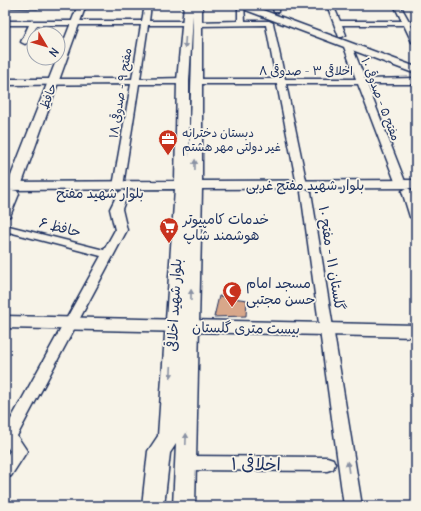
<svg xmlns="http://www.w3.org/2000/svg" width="421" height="511" viewBox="0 0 421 511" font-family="Delius,'Playpen Sans Arabic',sans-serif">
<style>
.building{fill:#d8a78a;stroke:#1b2f5e}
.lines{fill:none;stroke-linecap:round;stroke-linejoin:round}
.minor-casing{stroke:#1b2f5e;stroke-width:3}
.tertiary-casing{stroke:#1b2f5e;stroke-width:3}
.secondary-casing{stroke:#1b2f5e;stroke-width:3}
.minor{fill:#f7f3e8;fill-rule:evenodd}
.tertiary{fill:#f7f3e8;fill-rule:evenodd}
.secondary{fill:#f7f3e8;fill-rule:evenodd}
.oneway{fill:#8991a3}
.labels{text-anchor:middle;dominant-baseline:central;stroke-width:3.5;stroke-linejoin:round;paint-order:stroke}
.far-street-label{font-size:12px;fill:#1b2f5e;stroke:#f7f3e8}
.far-poi-label{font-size:12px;fill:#1b2f5e;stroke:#f7f3e8;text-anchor:start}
.street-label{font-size:14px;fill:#1b2f5e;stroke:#f7f3e8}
.poi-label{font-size:14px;fill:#1b2f5e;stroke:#f7f3e8;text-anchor:start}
.near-street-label{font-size:17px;fill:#1b2f5e;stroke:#f7f3e8}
</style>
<rect width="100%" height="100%" fill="#f7f3e8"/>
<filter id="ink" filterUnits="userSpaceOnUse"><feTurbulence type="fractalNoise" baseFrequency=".025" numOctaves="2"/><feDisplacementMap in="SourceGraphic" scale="8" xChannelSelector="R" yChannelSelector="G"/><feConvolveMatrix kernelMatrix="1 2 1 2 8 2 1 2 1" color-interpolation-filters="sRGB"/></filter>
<g filter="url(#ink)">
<path class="building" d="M 219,296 L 247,300 L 246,316 L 214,317 Z"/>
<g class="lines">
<g class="minor-casing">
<path id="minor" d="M 5,5 L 40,5 L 40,6 L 37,8 L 5,7 Z
M 145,5 L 151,5 L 149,21 L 187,21 L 191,23 L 187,25 L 148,25 L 140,79 L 183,78 L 187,81 L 183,84 L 139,84 L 123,186 L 118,189 L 113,186 L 131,84 L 5,85 L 5,79 L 132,79 L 141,25 L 37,25 L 29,42 L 25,44 L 21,42 L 29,25 L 5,25 L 5,21 L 142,21 Z
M 238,5 L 244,5 L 245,21 L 269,21 L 273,23 L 285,79 L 356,79 L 343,44 L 347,42 L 351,44 L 365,79 L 416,78 L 416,84 L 367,84 L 406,184 L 405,186 L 401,187 L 396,184 L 358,84 L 286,84 L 307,185 L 302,188 L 297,185 L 277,84 L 193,84 L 192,82 L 193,80 L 196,79 L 276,79 L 266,25 L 198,26 L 194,24 L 198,22 L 238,21 Z
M 272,5 L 278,5 L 278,12 L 274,12 Z
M 327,5 L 333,5 L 340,21 L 402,21 L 394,5 L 400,5 L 409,21 L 416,21 L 416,25 L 411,25 L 416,35 L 416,44 L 412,42 L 404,25 L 342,25 L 346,35 L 342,37 L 339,37 Z
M 407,188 C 419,191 416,211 416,220 L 410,217 L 402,191 Z
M 306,189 L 311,192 L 362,506 L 344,506 L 301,192 Z
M 123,190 L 128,193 L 122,209 L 127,230 L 17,436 L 27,451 L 11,476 L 5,478 L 5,458 L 10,451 L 5,444 L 5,430 L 101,256 L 5,231 L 5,225 L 104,250 L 115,230 L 110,209 L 118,193 Z
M 185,456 L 327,457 L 333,459 L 335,464 L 333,469 L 327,471 L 185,470 L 179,468 L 177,463 L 179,458 Z"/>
</g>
<g class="tertiary-casing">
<path id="tertiary" d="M 78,5 L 86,5 L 21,186 L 19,189 L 9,189 L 7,186 Z
M 12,190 L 17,191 L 19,194 L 10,216 L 5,217 L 5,195 L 7,191 Z
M 5,316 L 416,325 L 416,337 L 5,328 Z"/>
</g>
<g class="secondary-casing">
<path id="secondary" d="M 184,5 L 202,5 L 202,181 L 416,180 L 416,188 L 202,189 L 195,506 L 173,506 L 176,444 L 170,453 L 164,506 L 142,506 L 148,451 L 158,436 L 175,189 L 5,190 L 5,182 L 175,181 L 177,81 ZM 193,15 L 193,24 L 189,158 L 189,81 Z
M 236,5 L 249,5 L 416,67 L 416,74 L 238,7 Z"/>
</g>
<use href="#minor" class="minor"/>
<use href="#tertiary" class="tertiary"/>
<use href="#secondary" class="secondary"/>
</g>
<defs><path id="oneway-solid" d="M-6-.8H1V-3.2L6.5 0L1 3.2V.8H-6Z"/></defs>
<g class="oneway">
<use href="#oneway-solid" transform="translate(185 43) rotate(94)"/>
<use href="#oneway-solid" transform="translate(195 165) rotate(-89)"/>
<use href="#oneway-solid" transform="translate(191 295) rotate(-89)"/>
<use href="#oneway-solid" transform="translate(171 372) rotate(93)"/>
<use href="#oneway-solid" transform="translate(186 439) rotate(-88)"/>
<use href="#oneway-solid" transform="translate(348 467) rotate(-98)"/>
</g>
</g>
<defs>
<g id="office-pin" transform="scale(1)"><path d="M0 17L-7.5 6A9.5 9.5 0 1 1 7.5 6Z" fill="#c8321e" stroke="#f7f3e8"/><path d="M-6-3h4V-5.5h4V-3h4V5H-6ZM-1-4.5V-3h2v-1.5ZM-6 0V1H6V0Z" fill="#fff"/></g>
<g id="supermarket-pin" transform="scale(1)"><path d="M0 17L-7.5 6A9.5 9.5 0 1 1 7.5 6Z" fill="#c8321e" stroke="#f7f3e8"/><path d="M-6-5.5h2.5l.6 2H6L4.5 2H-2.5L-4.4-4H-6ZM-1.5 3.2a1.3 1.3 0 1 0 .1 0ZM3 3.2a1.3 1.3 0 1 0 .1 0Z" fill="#fff"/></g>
<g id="mosque-pin" transform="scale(1)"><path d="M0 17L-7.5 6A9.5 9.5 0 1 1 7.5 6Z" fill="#c8321e" stroke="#f7f3e8"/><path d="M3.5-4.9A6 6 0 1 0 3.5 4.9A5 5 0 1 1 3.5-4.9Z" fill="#fff"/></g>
</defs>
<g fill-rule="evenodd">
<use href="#office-pin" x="168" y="139"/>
<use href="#supermarket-pin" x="169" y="227"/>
<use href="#mosque-pin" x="232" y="291"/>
</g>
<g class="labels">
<g class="far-street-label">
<text x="306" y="70">اخلاقی ۳ - صدوقی ۸</text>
<text transform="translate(120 93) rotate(-81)">مفتح ۹ - صدوقی ۱۸</text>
<text transform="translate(48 96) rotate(-69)">حافظ</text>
<text transform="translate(381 99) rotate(69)">مفتح ۵ - صدوقی ۱۰</text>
</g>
<g class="far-poi-label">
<text x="182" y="132">دبستان دخترانه<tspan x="182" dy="14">غیر دولتی مهر هشتم</tspan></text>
</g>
<g class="street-label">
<text x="305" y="185">بلوار شهید مفتح غربی</text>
<text x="100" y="193">بلوار شهید مفتح</text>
<text transform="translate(60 227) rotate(14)">حافظ ۶</text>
<text transform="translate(332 258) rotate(81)">گلستان ۱۱ - مفتح ۱۰</text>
<text transform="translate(174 305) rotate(-87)">بلوار شهید اخلاقی</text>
<text transform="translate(246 328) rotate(1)">بیست متری گلستان</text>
</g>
<g class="poi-label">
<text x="183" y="219">خدمات کامپیوتر<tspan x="183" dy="16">هوشمند شاپ</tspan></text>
<text x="246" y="283">مسجد امام<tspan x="246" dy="16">حسن مجتبی</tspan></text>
</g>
<g class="near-street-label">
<text transform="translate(256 464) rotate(1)">اخلاقی ۱</text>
</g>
</g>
<rect width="421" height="511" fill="none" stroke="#f7f3e8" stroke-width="20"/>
<rect x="10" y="10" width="401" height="491" fill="none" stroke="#1b2f5e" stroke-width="1.5" filter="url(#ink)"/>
<g transform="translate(46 46) rotate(128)"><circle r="19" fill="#f7f3e8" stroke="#9fa5b1"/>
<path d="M0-3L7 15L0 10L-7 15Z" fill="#c8321e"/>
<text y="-6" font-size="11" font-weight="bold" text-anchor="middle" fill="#1b2f5e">N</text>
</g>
</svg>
